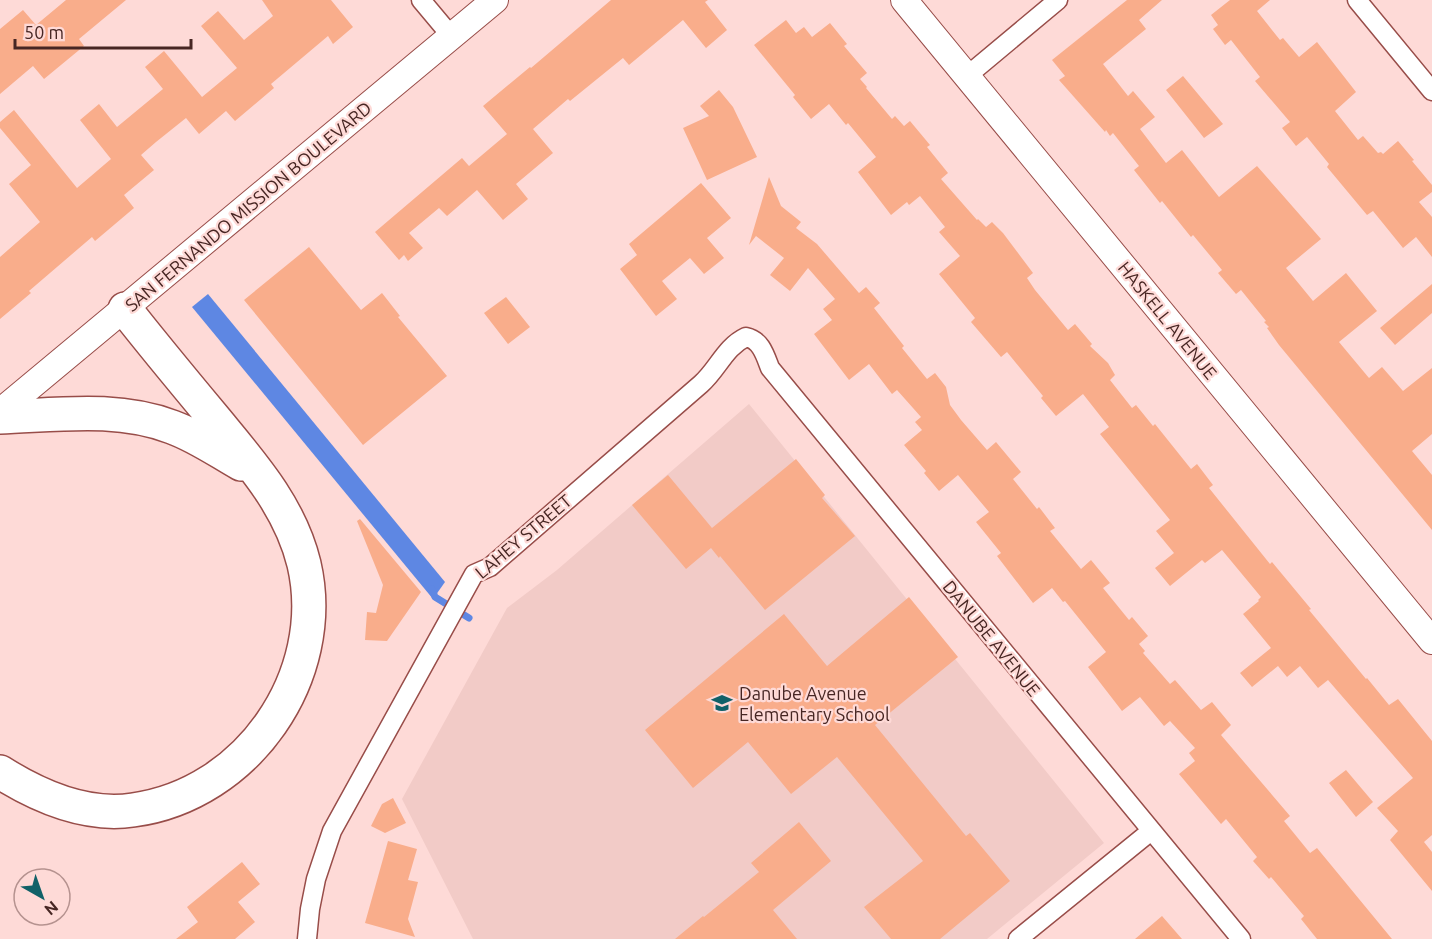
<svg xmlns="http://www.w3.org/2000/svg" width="1432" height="939" viewBox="0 0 1432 939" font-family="Ubuntu,sans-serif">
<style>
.built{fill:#f2cbc7}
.water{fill:#5e87e3}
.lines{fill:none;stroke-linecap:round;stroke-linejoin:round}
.stream{stroke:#5e87e3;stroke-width:7}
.building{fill:#f9ad8b}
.minor-casing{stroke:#984d49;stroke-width:21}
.secondary-casing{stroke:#984d49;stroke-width:28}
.motorway-casing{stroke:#984d49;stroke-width:36}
.minor{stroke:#fff;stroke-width:18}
.secondary{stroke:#fff;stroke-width:26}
.motorway{stroke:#fff;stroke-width:33}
.labels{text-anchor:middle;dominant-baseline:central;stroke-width:4.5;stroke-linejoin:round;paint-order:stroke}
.street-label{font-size:18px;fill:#472623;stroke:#fedad7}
.poi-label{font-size:18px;fill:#472623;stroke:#fedad7;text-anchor:start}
</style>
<rect width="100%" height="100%" fill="#fedad7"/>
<path class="built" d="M 749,404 L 1104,843 L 987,939 L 473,939 L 402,799 L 507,608 L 557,570 Z"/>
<path class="water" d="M 208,294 L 445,582 L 433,599 L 192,307 Z"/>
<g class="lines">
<path class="stream" d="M 432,589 L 435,597 L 469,618"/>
</g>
<path class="building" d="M 66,0 L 126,0 L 79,39 L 84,46 L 44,79 L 33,66 L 0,94 L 0,29 L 23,10 L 36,25 Z
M 262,0 L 331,0 L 353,27 L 333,44 L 328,36 L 271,84 L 274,88 L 235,121 L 226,111 L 199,134 L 186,118 L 156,142 L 141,155 L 154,170 L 124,195 L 134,208 L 95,241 L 92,237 L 29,291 L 31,293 L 0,319 L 0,257 L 40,222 L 9,184 L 31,165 L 0,128 L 0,122 L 14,110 L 77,188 L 111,159 L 80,120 L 99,104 L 117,127 L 163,89 L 145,67 L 164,51 L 202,97 L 237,68 L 201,26 L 218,11 L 244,40 L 273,16 Z
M 611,0 L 708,0 L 705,2 L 727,30 L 706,48 L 683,20 L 629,65 L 623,58 L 570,101 L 568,99 L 533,129 L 553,153 L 516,184 L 528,199 L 503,220 L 477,190 L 447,216 L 439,208 L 409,233 L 423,248 L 408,261 L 404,255 L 399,260 L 375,232 L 462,158 L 469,166 L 507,134 L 483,106 L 530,67 L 531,68 Z
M 1127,0 L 1162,0 L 1139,20 L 1146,29 L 1103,64 L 1128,96 L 1133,91 L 1155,117 L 1140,129 L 1166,163 L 1182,150 L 1219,197 L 1257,166 L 1321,239 L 1286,268 L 1313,301 L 1346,273 L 1377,311 L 1339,342 L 1369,378 L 1382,367 L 1403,391 L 1432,368 L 1432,434 L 1412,451 L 1432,475 L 1432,530 L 1279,345 L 1267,328 L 1269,327 L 1264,322 L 1266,321 L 1241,290 L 1236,294 L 1218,273 L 1222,270 L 1193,235 L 1191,237 L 1162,201 L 1160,203 L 1134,170 L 1139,166 L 1113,133 L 1110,136 L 1106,130 L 1105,132 L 1059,80 L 1065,76 L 1052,60 Z
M 1230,0 L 1270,0 L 1257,11 L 1280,40 L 1283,38 L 1299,57 L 1317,42 L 1356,92 L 1335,111 L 1358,140 L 1363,136 L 1378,153 L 1381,152 L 1383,154 L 1398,141 L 1414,160 L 1412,161 L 1432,185 L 1432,192 L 1419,202 L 1432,217 L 1432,257 L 1416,237 L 1403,248 L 1373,211 L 1367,215 L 1327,167 L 1329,164 L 1307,137 L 1296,146 L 1282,128 L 1290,122 L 1255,81 L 1260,77 L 1231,40 L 1225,45 L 1213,29 L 1218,25 L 1211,15 Z
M 786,20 L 796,33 L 804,27 L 812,37 L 830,23 L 847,44 L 844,46 L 867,73 L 860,79 L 867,87 L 866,88 L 892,119 L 895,116 L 904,126 L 910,121 L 930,145 L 927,147 L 948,173 L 941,179 L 977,220 L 978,219 L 986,227 L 992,222 L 1003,233 L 1033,273 L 1027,278 L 1035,290 L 1068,330 L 1075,324 L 1092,344 L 1090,346 L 1108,363 L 1115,375 L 1110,380 L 1132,408 L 1136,405 L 1153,426 L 1155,424 L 1191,469 L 1197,464 L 1213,485 L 1209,488 L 1270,564 L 1272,562 L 1311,609 L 1309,610 L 1366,679 L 1367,678 L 1389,705 L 1398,699 L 1432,741 L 1432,835 L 1424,842 L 1432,852 L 1432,891 L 1390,840 L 1398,831 L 1377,808 L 1413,778 L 1328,680 L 1318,688 L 1300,666 L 1287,677 L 1278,666 L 1252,687 L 1240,673 L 1271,648 L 1243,614 L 1259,601 L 1258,600 L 1261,597 L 1222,550 L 1205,563 L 1202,560 L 1170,586 L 1155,568 L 1174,553 L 1156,531 L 1170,520 L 1100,434 L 1109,427 L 1083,394 L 1056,416 L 1041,398 L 1043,396 L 1007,352 L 1001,357 L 971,322 L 975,318 L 939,274 L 960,256 L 939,232 L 945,227 L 920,196 L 909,205 L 907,202 L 891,215 L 858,172 L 876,157 L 848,123 L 846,125 L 829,104 L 811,119 L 793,97 L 795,95 L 754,45 Z
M 1183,76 L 1223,124 L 1204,138 L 1166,90 Z
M 719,90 L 733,107 L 757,157 L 707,180 L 683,128 L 709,116 L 700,106 Z
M 769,177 L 781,206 L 801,222 L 796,228 L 817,244 L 859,293 L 866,287 L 880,303 L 874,308 L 904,346 L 902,348 L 927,379 L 935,373 L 946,387 L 950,405 L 961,420 L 987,450 L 996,442 L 1021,472 L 1013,479 L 1037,509 L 1039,507 L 1055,528 L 1050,531 L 1081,569 L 1091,560 L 1110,583 L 1103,588 L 1129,620 L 1132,617 L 1148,636 L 1139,644 L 1145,651 L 1143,653 L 1170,684 L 1175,680 L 1201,710 L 1212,702 L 1231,725 L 1221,735 L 1290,816 L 1284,821 L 1310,853 L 1317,848 L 1392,939 L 1317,939 L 1301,919 L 1304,916 L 1271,877 L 1269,879 L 1253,861 L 1257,857 L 1226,819 L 1221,824 L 1179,774 L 1195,761 L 1189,753 L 1195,748 L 1170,721 L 1164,726 L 1140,697 L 1122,711 L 1088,667 L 1106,652 L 1065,601 L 1063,602 L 1052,588 L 1033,603 L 997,556 L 1001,553 L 976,522 L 989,512 L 958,475 L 939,491 L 924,473 L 926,471 L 904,445 L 922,430 L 915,422 L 921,417 L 897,390 L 892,394 L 869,364 L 849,380 L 814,334 L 832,320 L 823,309 L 835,299 L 808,268 L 790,291 L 770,275 L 784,258 L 756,236 L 749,245 Z
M 701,183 L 731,218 L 707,238 L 724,258 L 704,274 L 690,258 L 662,281 L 677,299 L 656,316 L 620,269 L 637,255 L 629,244 Z
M 309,247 L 361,310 L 382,293 L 400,316 L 398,317 L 447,376 L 363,445 L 244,300 Z
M 1432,284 L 1432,313 L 1395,345 L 1380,328 Z
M 506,297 L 530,327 L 508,344 L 484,313 Z
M 796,459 L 825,495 L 822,498 L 855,536 L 765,610 L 720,556 L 719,558 L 711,548 L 686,569 L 632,505 L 668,475 L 712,528 Z
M 360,519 L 421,592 L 387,641 L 365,640 L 367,612 L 376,613 L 383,585 L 357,521 Z
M 909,597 L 958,657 L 875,725 L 966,836 L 970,833 L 1010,881 L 940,939 L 891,939 L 864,907 L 923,861 L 837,757 L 791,794 L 748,742 L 693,788 L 645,730 L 784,614 L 827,666 Z
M 1346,770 L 1373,802 L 1356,817 L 1329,783 Z
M 393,798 L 406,823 L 385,833 L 371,826 L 382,804 Z
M 799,822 L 831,861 L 773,910 L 797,939 L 675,939 L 703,916 L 704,917 L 759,872 L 751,863 Z
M 388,841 L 417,849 L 408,880 L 418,882 L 408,919 L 415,937 L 365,923 Z
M 242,862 L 260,884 L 238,902 L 255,922 L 235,939 L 176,939 L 198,922 L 187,907 Z
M 1162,916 L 1182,939 L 1135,939 Z"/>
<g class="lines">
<g class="minor-casing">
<path id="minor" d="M 421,0 L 452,37
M 1357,0 L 1432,91
M 967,76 L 1058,0
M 307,939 L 310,909 L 316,879 L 332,831 L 474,574 L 490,567 L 701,384 C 718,369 725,347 746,337 C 761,340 765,355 770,368 L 1241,939
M 1018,939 L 1151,831"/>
</g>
<g class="secondary-casing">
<path id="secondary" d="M 904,0 L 1432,641
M 0,412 L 495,0"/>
</g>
<g class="motorway-casing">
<path id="motorway" d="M 0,417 C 58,415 117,406 172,427 C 197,436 218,451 241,464
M 0,772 C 38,796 86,817 133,810 C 247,795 330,676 304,564 C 290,506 251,463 214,418 C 184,382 154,346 125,309"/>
</g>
<use href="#minor" class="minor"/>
<use href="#secondary" class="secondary"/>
<use href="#motorway" class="motorway"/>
</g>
<defs>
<g id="school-bare" transform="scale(1.62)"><path d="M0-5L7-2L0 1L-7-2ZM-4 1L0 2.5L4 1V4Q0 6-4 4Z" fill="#116168" stroke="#fedad7" stroke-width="2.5" paint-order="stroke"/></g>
</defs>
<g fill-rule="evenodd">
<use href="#school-bare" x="722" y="703"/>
</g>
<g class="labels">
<g class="street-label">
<text transform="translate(248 206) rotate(-40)">SAN FERNANDO MISSION BOULEVARD</text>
<text transform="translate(1168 320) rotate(51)">HASKELL AVENUE</text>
<text transform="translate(523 536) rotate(-40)">LAHEY STREET</text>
<text transform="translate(992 638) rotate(51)">DANUBE AVENUE</text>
</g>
<g class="poi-label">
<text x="739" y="693">Danube Avenue<tspan x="739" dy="21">Elementary School</tspan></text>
</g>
</g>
<g transform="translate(42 897) rotate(140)"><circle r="28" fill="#fedad7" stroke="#b5928f" stroke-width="1.5"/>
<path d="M0-4.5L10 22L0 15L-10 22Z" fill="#116168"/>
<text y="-9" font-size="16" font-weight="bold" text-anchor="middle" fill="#472623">N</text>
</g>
<path d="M15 39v9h176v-9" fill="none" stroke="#472623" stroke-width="3"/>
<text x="24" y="39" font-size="18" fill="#472623" stroke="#fedad7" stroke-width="4.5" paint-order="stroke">50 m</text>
</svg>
